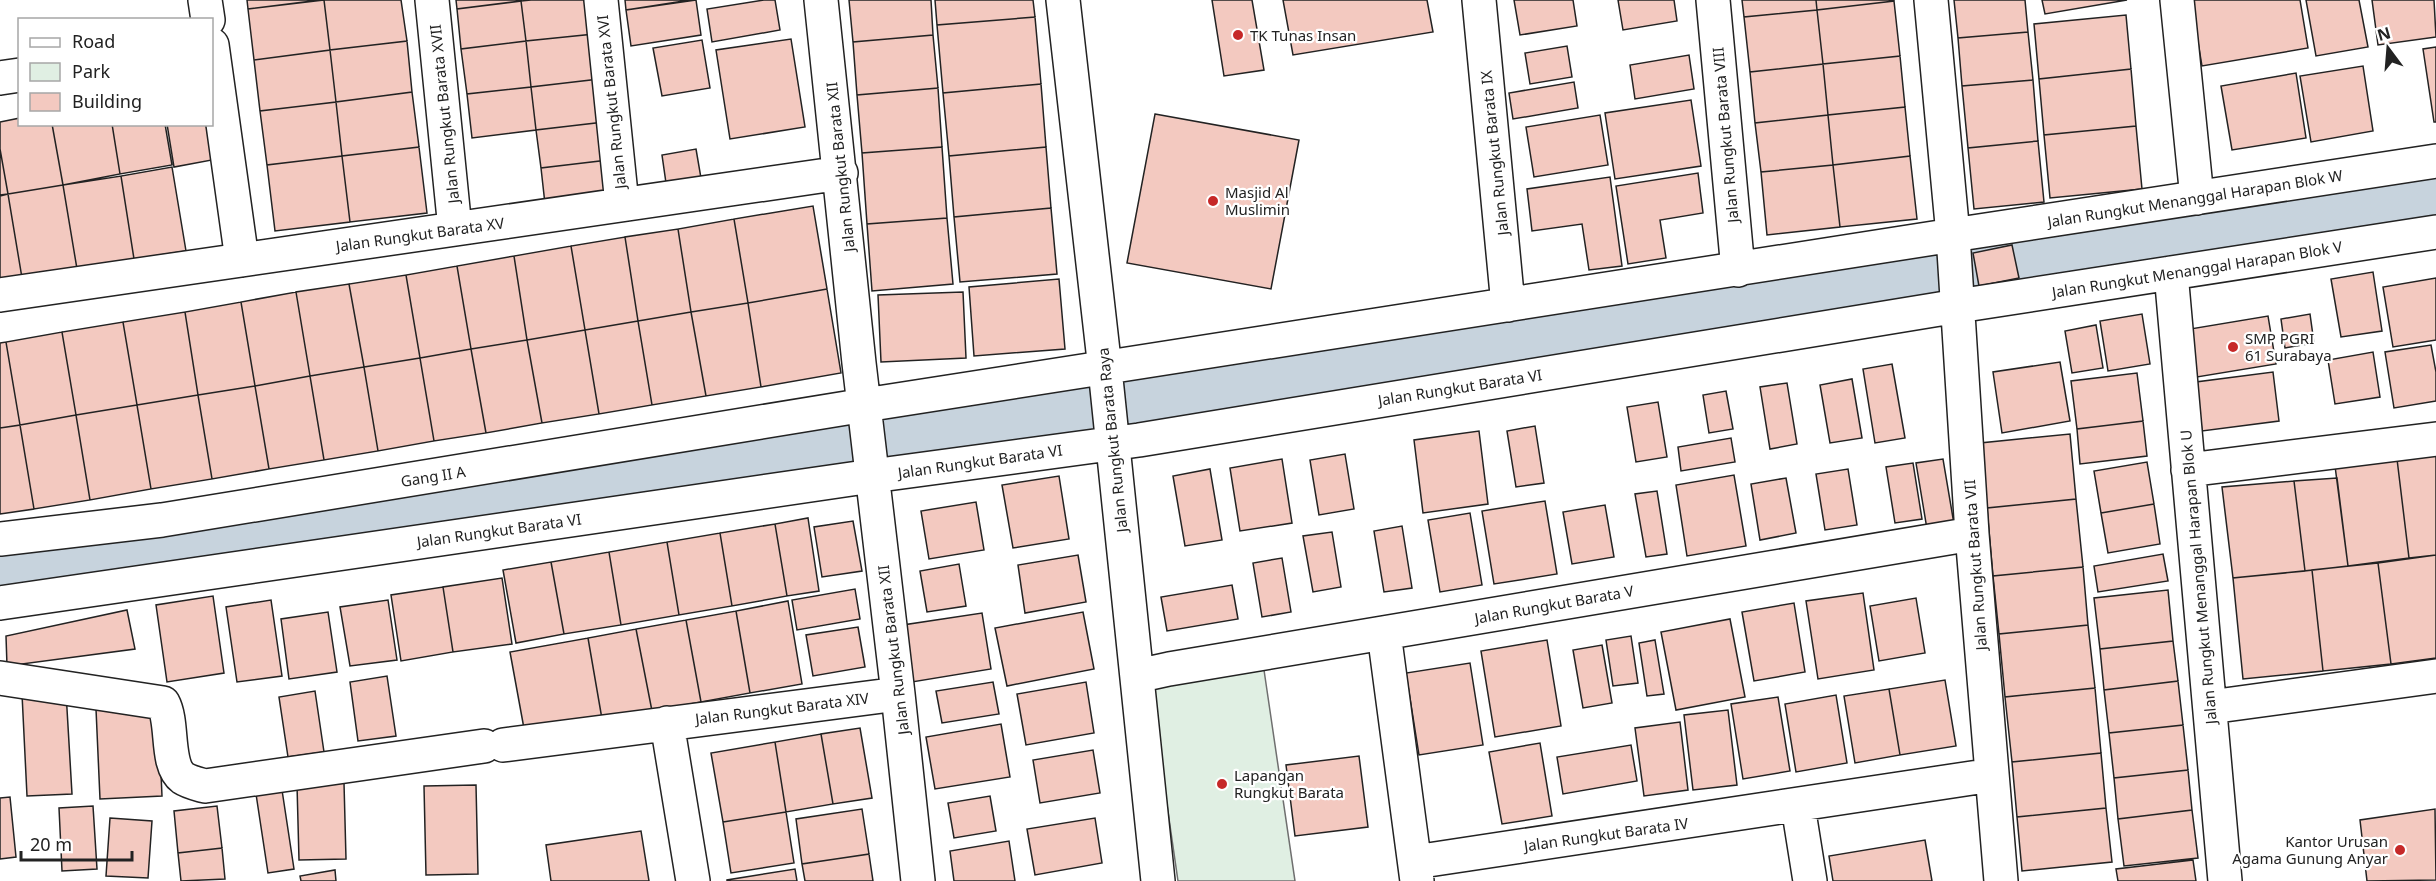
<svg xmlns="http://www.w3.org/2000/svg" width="2436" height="881" viewBox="0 0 2436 881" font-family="'Noto Sans',sans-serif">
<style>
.green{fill:#e0efe3;stroke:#6f6f6f;stroke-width:1.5}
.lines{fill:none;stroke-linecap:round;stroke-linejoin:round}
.river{stroke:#c7d3dd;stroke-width:68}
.building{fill:#f3c9c0;stroke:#222;stroke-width:1.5}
.street-casing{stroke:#222;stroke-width:36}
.street{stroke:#fff;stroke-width:33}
.poi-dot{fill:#c62828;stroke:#fff;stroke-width:2}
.labels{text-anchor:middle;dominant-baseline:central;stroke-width:4.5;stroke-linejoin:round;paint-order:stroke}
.poi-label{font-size:15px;fill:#222;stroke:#fff;text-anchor:start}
.street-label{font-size:15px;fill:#222;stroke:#fff}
</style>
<rect width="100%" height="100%" fill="#fff"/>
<path class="green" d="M 1264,670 L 1295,881 L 1178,881 L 1150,687 Z"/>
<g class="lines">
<path class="river" d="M 0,565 L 682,468 L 1155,392 L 1928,279 L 2436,200"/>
</g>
<path class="building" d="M 247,0 L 320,0 L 248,9 Z
M 324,0 L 330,50 L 254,60 L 248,9 Z
M 324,0 L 401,0 L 407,41 L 330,50 Z
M 456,0 L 521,0 L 521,1 L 457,9 Z
M 531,0 L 590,0 L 594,34 L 526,41 L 521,1 Z
M 625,0 L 690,0 L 626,10 Z
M 696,0 L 701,35 L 631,46 L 626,10 Z
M 764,0 L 775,0 L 780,30 L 712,42 L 707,9 Z
M 849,0 L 931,0 L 933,35 L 853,42 Z
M 935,0 L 1033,0 L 1035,17 L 937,25 Z
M 1212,0 L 1252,0 L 1264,70 L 1224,76 Z
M 1283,0 L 1427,0 L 1433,32 L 1293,55 Z
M 1514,0 L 1573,0 L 1577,26 L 1520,35 Z
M 1618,0 L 1674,0 L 1677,21 L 1623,30 Z
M 1742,0 L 1816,0 L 1817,10 L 1744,17 Z
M 1816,0 L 1894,0 L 1894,1 L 1817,10 Z
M 1954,0 L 2025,0 L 2028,32 L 1958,38 Z
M 2042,0 L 2127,0 L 2045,14 Z
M 2191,0 L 2300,0 L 2308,48 L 2202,66 Z
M 2306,0 L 2359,0 L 2368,47 L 2316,56 Z
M 2372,0 L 2434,0 L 2436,37 L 2378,45 Z
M 521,1 L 526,41 L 461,49 L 457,9 Z
M 1894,1 L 1900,56 L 1823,64 L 1817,10 Z
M 1817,10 L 1823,64 L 1750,72 L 1744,17 Z
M 2126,15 L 2131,69 L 2039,79 L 2034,24 Z
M 1035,17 L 1041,84 L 943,93 L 937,25 Z
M 2028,32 L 2033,80 L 1962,86 L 1958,38 Z
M 594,34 L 599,79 L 531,87 L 526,41 Z
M 933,35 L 938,88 L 857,95 L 853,42 Z
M 791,39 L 805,127 L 730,139 L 716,50 Z
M 702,40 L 710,88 L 662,96 L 653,48 Z
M 407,41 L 412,92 L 336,102 L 330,50 Z
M 526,41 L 531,87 L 467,94 L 461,49 Z
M 1567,46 L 1572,77 L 1530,84 L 1525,53 Z
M 2436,47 L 2436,122 L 2434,122 L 2423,49 Z
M 330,50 L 336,102 L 260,111 L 254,60 Z
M 1689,55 L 1694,89 L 1635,99 L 1630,65 Z
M 1900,56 L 1905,107 L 1828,115 L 1823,64 Z
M 1823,64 L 1828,115 L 1755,123 L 1750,72 Z
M 2363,66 L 2373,131 L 2311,142 L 2300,76 Z
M 2131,69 L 2136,126 L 2044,135 L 2039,79 Z
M 2296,73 L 2306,138 L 2232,150 L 2221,86 Z
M 599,79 L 604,122 L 536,130 L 531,87 Z
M 2033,80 L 2038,141 L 1968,148 L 1962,86 Z
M 1574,82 L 1578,108 L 1513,119 L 1509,93 Z
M 1041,84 L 1046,147 L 949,156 L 943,93 Z
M 531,87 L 536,130 L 472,138 L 467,94 Z
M 938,88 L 942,147 L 862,153 L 857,95 Z
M 412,92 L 419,147 L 342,156 L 336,102 Z
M 1691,100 L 1701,166 L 1615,179 L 1605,113 Z
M 336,102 L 342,156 L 267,165 L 260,111 Z
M 1905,107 L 1910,156 L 1833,165 L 1828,115 Z
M 1155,114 L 1299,140 L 1271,289 L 1127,263 Z
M 1600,115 L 1608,165 L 1534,177 L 1526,127 Z
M 1828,115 L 1833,165 L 1761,172 L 1755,123 Z
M 20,118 L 20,124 L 52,124 L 63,185 L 8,194 L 0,149 L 0,122 Z
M 604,122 L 608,160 L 541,168 L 536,130 Z
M 52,124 L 112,124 L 120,174 L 63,185 Z
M 112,124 L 165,124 L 172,165 L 120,174 Z
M 167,124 L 206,124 L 212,160 L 174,167 Z
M 2136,126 L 2142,189 L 2050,198 L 2044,135 Z
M 2038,141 L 2044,202 L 1974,209 L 1968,148 Z
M 419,147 L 427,213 L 350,222 L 342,156 Z
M 942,147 L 947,218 L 867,224 L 862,153 Z
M 1046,147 L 1051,208 L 954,217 L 949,156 Z
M 0,149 L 8,194 L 0,195 Z
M 696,149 L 701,178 L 666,183 L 662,155 Z
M 342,156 L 350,222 L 275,231 L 267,165 Z
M 1910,156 L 1917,219 L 1840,227 L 1833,165 Z
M 608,160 L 612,196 L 545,204 L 541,168 Z
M 1833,165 L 1840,227 L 1767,235 L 1761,172 Z
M 172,167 L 186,251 L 134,259 L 121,176 Z
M 1698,173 L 1703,213 L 1660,220 L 1666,258 L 1628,264 L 1616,186 Z
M 121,176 L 134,259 L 77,269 L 63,185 Z
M 1610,177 L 1622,266 L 1589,270 L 1582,224 L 1532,231 L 1527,189 Z
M 63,185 L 77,269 L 22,278 L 8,194 Z
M 8,194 L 22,278 L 0,282 L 0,196 Z
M 813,206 L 827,289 L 748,303 L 734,219 Z
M 1051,208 L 1057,274 L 960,282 L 954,217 Z
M 947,218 L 953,284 L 872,291 L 867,224 Z
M 734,219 L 748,303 L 691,312 L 678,229 Z
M 678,229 L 691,312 L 638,321 L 625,237 Z
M 625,237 L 638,321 L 585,330 L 571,246 Z
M 2012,245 L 2019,278 L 1979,286 L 1973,253 Z
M 571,246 L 585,330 L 527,340 L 514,256 Z
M 514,256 L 527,340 L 471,349 L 457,266 Z
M 457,266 L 471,349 L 420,358 L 406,275 Z
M 2373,272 L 2382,331 L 2341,337 L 2331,279 Z
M 406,275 L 420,358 L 364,367 L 349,284 Z
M 2436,278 L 2436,340 L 2393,347 L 2383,287 Z
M 1059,279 L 1065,349 L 974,356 L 969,287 Z
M 349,284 L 364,367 L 310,376 L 296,292 Z
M 827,289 L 841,373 L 761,387 L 748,303 Z
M 296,292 L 310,376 L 255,386 L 241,302 Z
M 963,292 L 966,358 L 881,362 L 878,295 Z
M 241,302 L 255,386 L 198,395 L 185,312 Z
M 748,303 L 761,387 L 706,396 L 691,312 Z
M 185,312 L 198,395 L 137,405 L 123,322 Z
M 691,312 L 706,396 L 652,405 L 638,321 Z
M 2142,314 L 2150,364 L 2108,371 L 2100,321 Z
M 2310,314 L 2314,343 L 2285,348 L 2281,319 Z
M 2268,316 L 2276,364 L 2197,377 L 2190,329 Z
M 638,321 L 652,405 L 599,414 L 585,330 Z
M 123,322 L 137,405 L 76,415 L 62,332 Z
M 2096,325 L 2103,368 L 2072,373 L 2065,331 Z
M 585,330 L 599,414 L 542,423 L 527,340 Z
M 62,332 L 76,415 L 20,425 L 6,342 Z
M 527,340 L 542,423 L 486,433 L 471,349 Z
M 6,342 L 20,425 L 0,428 L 0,343 Z
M 2431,345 L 2436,372 L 2436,401 L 2394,408 L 2385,352 Z
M 471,349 L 486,433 L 434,441 L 420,358 Z
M 2373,352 L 2380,397 L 2335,404 L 2328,360 Z
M 420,358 L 434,441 L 378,451 L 364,367 Z
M 2060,362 L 2070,421 L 2002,433 L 1993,372 Z
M 1892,364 L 1905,438 L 1875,443 L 1863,369 Z
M 364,367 L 378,451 L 324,460 L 310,376 Z
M 2273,372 L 2279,421 L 2202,431 L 2196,382 Z
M 2137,373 L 2143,421 L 2077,429 L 2071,381 Z
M 310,376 L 324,460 L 269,469 L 255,386 Z
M 1852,379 L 1862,438 L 1830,443 L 1820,385 Z
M 1787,383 L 1797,444 L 1770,449 L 1760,387 Z
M 255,386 L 269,469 L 212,479 L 198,395 Z
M 1726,391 L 1733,429 L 1709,433 L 1703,395 Z
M 198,395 L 212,479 L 151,489 L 137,405 Z
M 1658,402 L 1667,457 L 1636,462 L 1627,407 Z
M 137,405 L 151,489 L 90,500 L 76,415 Z
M 76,415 L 90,500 L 34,509 L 20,425 Z
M 2143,421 L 2147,456 L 2080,464 L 2077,429 Z
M 20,425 L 34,509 L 0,514 L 0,428 Z
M 1535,426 L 1544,483 L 1516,487 L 1507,431 Z
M 1479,431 L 1488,504 L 1423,513 L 1414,440 Z
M 2070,434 L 2076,499 L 1987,508 L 1980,443 Z
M 1731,438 L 1735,462 L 1681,471 L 1678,447 Z
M 2436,453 L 2436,555 L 2409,558 L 2397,459 Z
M 1345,454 L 1354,509 L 1319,515 L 1310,460 Z
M 1282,459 L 1292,523 L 1240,531 L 1230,468 Z
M 1943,459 L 1955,530 L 1928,535 L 1916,463 Z
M 2397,459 L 2409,558 L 2348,566 L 2335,466 Z
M 2147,462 L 2154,504 L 2101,513 L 2094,471 Z
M 1913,463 L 1922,519 L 1895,523 L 1886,467 Z
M 1210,469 L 1222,540 L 1185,546 L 1173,476 Z
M 1848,469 L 1857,525 L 1825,530 L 1816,474 Z
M 1734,475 L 1746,546 L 1687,556 L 1676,485 Z
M 1059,476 L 1069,539 L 1013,548 L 1002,485 Z
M 1786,478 L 1796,533 L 1760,540 L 1751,484 Z
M 2337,478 L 2348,566 L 2305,571 L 2294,481 Z
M 2294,481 L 2305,571 L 2233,578 L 2222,487 Z
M 1657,491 L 1667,554 L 1646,557 L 1635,494 Z
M 2076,499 L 2083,567 L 1993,576 L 1987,508 Z
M 1545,501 L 1557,574 L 1494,584 L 1482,511 Z
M 976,502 L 984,550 L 929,559 L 921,511 Z
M 2154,504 L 2160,544 L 2108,553 L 2101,513 Z
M 1605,505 L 1614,557 L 1572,564 L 1563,512 Z
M 1470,513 L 1482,585 L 1440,592 L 1428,520 Z
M 808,518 L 819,591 L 787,596 L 775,524 Z
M 853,521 L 862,571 L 822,577 L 814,527 Z
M 775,524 L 787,596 L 732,606 L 720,533 Z
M 1402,526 L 1412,588 L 1384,592 L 1374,531 Z
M 1332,532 L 1341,587 L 1313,592 L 1303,536 Z
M 720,533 L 732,606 L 679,615 L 667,542 Z
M 667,542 L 679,615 L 621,625 L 609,552 Z
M 609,552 L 621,625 L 564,634 L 551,562 Z
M 2163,554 L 2168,581 L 2098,592 L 2094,566 Z
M 1078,555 L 1086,602 L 1025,613 L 1018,565 Z
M 2436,555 L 2436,658 L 2391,664 L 2378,563 Z
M 1282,558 L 1291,612 L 1262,617 L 1253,563 Z
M 551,562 L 564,634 L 516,643 L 503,570 Z
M 2378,563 L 2391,664 L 2323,671 L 2312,570 Z
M 959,564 L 966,606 L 927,612 L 920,571 Z
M 2083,567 L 2088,625 L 1999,634 L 1993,576 Z
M 2312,570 L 2323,671 L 2243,679 L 2233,578 Z
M 502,578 L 512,644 L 453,652 L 443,587 Z
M 1232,585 L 1238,619 L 1167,631 L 1161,597 Z
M 443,587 L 453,652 L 401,661 L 391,595 Z
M 855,589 L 860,619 L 797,630 L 792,600 Z
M 2168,590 L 2173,641 L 2100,649 L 2094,598 Z
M 1863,593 L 1874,670 L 1818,679 L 1806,601 Z
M 213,596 L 224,673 L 167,682 L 156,605 Z
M 1916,598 L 1925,653 L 1879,661 L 1870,606 Z
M 271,600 L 282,676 L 237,682 L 226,607 Z
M 388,600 L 397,660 L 350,666 L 340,607 Z
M 788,601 L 802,684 L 750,693 L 736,611 Z
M 1794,603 L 1805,672 L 1754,681 L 1742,612 Z
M 127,610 L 135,649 L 7,666 L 6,636 Z
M 736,611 L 750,693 L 701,702 L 686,620 Z
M 328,612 L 337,672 L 289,679 L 281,619 Z
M 1083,612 L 1094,669 L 1007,686 L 995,628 Z
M 982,613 L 991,669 L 912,682 L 903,625 Z
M 1730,619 L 1745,697 L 1676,710 L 1661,632 Z
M 686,620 L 701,702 L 652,711 L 636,629 Z
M 2088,625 L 2095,688 L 2005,697 L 1999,634 Z
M 858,627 L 865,667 L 813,676 L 806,635 Z
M 636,629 L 652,711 L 602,719 L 588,638 Z
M 1631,636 L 1638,683 L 1613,686 L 1606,640 Z
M 588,638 L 602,719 L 525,734 L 510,652 Z
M 1547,640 L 1561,726 L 1495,737 L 1481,651 Z
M 1655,640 L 1664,694 L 1647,696 L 1639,643 Z
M 2173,641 L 2178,681 L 2104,690 L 2100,649 Z
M 1602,645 L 1612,703 L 1583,708 L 1573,650 Z
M 1470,663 L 1483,745 L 1419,755 L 1406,673 Z
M 387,676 L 396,736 L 358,741 L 350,682 Z
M 1945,680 L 1956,746 L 1900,755 L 1889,689 Z
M 2178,681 L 2183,725 L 2109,733 L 2104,690 Z
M 993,682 L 999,714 L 942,723 L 936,691 Z
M 1086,682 L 1094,733 L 1026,745 L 1017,694 Z
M 2095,688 L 2101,753 L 2012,762 L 2005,697 Z
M 1889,689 L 1900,755 L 1855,763 L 1844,696 Z
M 315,691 L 324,752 L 288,757 L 279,697 Z
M 66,692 L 72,794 L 27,796 L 22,694 Z
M 1836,695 L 1847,763 L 1796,772 L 1785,704 Z
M 1778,697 L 1790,771 L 1743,779 L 1731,704 Z
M 158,706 L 162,796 L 100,799 L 96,709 Z
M 1728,710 L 1737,785 L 1693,790 L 1684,715 Z
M 1680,722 L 1688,790 L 1644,796 L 1635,728 Z
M 1001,724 L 1010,777 L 935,789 L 926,737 Z
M 2183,725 L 2188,770 L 2114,778 L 2109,733 Z
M 860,728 L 872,798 L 833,804 L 821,734 Z
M 821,734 L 833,804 L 786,812 L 775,742 Z
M 775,742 L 786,812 L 723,822 L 711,753 Z
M 1540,743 L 1552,816 L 1502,824 L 1489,752 Z
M 1631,745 L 1637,781 L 1563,794 L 1557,757 Z
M 1093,750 L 1100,793 L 1040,803 L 1033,760 Z
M 2101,753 L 2106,808 L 2017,817 L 2012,762 Z
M 1359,756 L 1368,827 L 1295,836 L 1286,765 Z
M 2188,770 L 2192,810 L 2118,819 L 2114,778 Z
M 344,783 L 346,859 L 299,860 L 297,785 Z
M 476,785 L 478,874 L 426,875 L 424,786 Z
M 282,790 L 294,869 L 268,873 L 256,794 Z
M 990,796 L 996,831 L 954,838 L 948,803 Z
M 10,797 L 16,857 L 0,859 L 0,798 Z
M 93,806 L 97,869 L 62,871 L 59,808 Z
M 217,806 L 222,848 L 178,853 L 174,811 Z
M 2106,808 L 2112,862 L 2022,871 L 2017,817 Z
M 862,809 L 869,854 L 802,864 L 796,819 Z
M 2435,809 L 2436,880 L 2367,881 L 2360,820 Z
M 2192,810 L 2198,858 L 2124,866 L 2118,819 Z
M 786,812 L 794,863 L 731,873 L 723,822 Z
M 110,818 L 152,821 L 148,878 L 106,876 Z
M 1095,818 L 1102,863 L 1035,875 L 1027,829 Z
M 641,831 L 649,881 L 551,881 L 546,845 Z
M 1925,840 L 1932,881 L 1833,881 L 1829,856 Z
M 1009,841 L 1015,881 L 954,881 L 950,851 Z
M 222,848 L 225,879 L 181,881 L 178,853 Z
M 869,854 L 873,881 L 805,881 L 802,864 Z
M 2193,860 L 2196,881 L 2118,881 L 2116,869 Z
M 795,869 L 797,881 L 727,881 L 727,880 Z
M 335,870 L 336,881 L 301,881 L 300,876 Z"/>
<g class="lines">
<g class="street-casing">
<path id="street" d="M 205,0 L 208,20
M 432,0 L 455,229
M 601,0 L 622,204
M 821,0 L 859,363 L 898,694 L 918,881
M 1063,0 L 1105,369 L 1158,881
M 1479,0 L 1508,305
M 1713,0 L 1738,270
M 1931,0 L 1953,235 L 2436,161
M 2177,0 L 2197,198
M 212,45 L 242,260
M 0,78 L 20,75
M 2171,273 L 2225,881
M 0,295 L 841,173
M 2188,470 L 2436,439
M 0,539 L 162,520 L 865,405 L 1953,235 L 1972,534 L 2001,881
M 0,603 L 872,476 L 1139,440 L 1958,306 L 2436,232
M 1384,633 L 1417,881
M 1137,676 L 1169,669 L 1972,534
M 0,678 L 163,703 C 174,723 165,765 183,778 C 189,782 198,784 205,786 L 484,746
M 2210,707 L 2436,676
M 667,723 L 693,881
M 503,745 L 898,694
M 1798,806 L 1810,881
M 1415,862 L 1992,775"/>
</g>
<use href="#street" class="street"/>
</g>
<g class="poi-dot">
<circle cx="1238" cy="35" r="6"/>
<circle cx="1213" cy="201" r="6"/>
<circle cx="2233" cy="347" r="6"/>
<circle cx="1222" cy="784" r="6"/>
<circle cx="2400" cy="850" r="6"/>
</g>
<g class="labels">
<g class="poi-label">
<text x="1250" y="35">TK Tunas Insan</text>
<text x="1225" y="192">Masjid Al<tspan x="1225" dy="17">Muslimin</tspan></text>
<text x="2245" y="338">SMP PGRI<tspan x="2245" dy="17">61 Surabaya</tspan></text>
<text x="1234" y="775">Lapangan<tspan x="1234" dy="17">Rungkut Barata</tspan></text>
<text x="2388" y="841" text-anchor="end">Kantor Urusan<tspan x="2388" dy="17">Agama Gunung Anyar</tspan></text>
</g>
<g class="street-label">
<text transform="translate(611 102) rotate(-96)">Jalan Rungkut Barata XVI</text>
<text transform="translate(444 114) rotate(-96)">Jalan Rungkut Barata XVII</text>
<text transform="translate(1725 135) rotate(-95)">Jalan Rungkut Barata VIII</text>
<text transform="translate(1494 153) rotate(-96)">Jalan Rungkut Barata IX</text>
<text transform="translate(840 167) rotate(-96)">Jalan Rungkut Barata XII</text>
<text transform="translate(2195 198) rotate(-9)">Jalan Rungkut Menanggal Harapan Blok W</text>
<text transform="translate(420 234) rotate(-8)">Jalan Rungkut Barata XV</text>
<text transform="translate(2197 269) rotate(-9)">Jalan Rungkut Menanggal Harapan Blok V</text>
<text transform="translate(1460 387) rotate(-9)">Jalan Rungkut Barata VI</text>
<text transform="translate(1112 440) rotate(-96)">Jalan Rungkut Barata Raya</text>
<text transform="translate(980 461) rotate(-8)">Jalan Rungkut Barata VI</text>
<text transform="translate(433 476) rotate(-9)">Gang II A</text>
<text transform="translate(499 530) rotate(-8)">Jalan Rungkut Barata VI</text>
<text transform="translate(1975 565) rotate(-94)">Jalan Rungkut Barata VII</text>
<text transform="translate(2198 577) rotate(-95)">Jalan Rungkut Menanggal Harapan Blok U</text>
<text transform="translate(1554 604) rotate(-10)">Jalan Rungkut Barata V</text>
<text transform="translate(893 650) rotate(-97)">Jalan Rungkut Barata XII</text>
<text transform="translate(782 708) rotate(-7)">Jalan Rungkut Barata XIV</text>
<text transform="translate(1606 834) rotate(-8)">Jalan Rungkut Barata IV</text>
</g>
</g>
<rect x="18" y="18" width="195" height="108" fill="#ffffff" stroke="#a7a7a7" stroke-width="1.5"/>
<rect x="30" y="38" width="30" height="9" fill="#ffffff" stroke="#a7a7a7" stroke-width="1.5"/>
<text x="72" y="48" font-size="18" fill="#222222">Road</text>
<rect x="30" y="63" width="30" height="18" fill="#e0efe3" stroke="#a7a7a7" stroke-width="1.5"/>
<text x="72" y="78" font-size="18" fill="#222222">Park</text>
<rect x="30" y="93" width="30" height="18" fill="#f3c9c0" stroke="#a7a7a7" stroke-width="1.5"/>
<text x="72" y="108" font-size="18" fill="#222222">Building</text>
<g transform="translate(2388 48) rotate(344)" stroke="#ffffff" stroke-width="4.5" paint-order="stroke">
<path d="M0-4.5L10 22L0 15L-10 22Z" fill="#222222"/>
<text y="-9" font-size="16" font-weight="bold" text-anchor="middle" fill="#222222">N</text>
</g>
<path d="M21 851v9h111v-9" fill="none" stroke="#222222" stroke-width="3"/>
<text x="30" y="851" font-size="18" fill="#222222" stroke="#ffffff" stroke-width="4.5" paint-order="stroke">20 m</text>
</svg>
